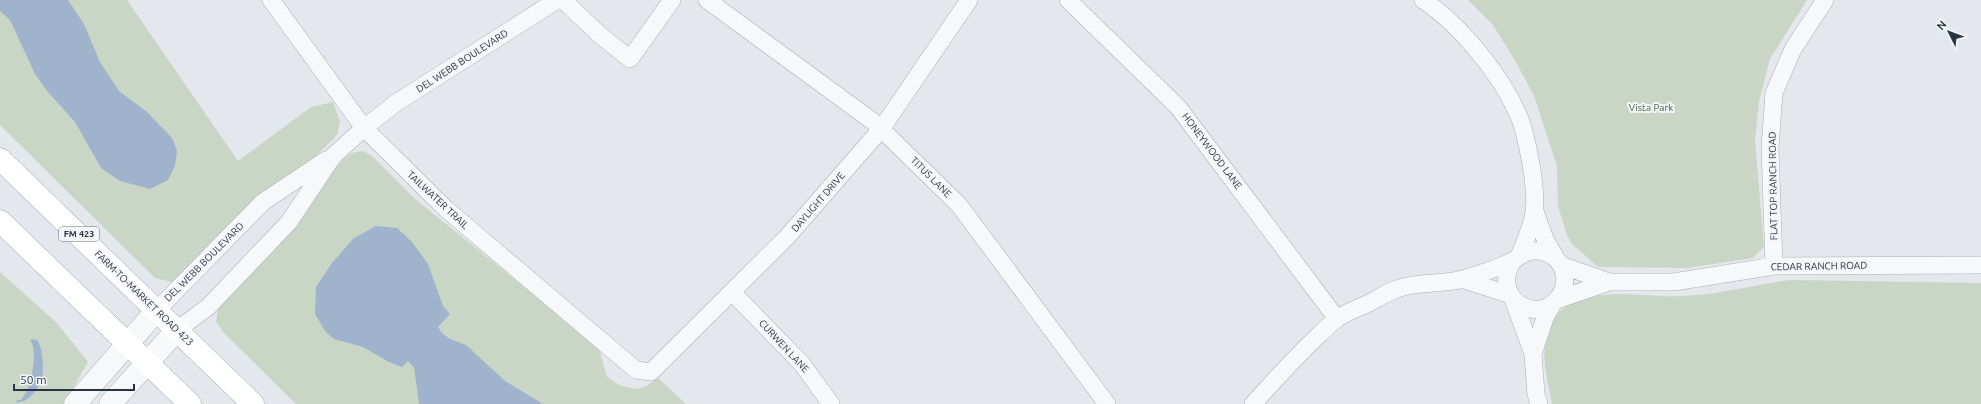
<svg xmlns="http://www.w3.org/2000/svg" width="1981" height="404" viewBox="0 0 1981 404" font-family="Ubuntu,sans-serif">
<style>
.green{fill:#c9d6c5}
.water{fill:#9fb4cc}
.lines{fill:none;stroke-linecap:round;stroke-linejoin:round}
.minor-casing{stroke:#a9aeb7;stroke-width:18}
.tertiary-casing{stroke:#a9aeb7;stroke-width:23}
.primary-casing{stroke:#a3abb8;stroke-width:23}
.minor{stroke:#f7f8fa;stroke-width:17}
.tertiary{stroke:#f7f8fa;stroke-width:22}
.primary{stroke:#fff;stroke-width:22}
.labels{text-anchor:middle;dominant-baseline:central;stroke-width:4;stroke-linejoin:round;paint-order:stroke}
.shield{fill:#f4f6f9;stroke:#676e7b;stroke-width:1}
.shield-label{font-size:9px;font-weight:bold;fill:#2b3445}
.street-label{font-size:10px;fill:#2b3445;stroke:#f4f6f9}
.park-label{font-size:10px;fill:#3f6138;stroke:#f4f6f9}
</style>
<rect width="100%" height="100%" fill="#e4e7ec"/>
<path class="green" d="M 0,0 L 127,0 L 238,161 L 311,107 L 333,102 L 340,122 L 337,135 L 307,165 L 182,276 L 171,282 L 155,278 L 0,125 Z
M 1468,0 L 1807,0 L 1770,59 L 1759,101 L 1755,140 L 1764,247 L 1753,258 L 1687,268 L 1598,267 L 1571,243 L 1566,232 L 1558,206 L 1557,166 L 1534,96 L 1516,62 L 1493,25 Z
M 362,151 L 371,155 L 414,198 L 592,342 L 600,352 L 607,377 L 619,385 L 635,389 L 645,387 L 658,378 L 686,404 L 296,404 L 224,333 L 216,322 L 219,304 L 324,180 L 345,158 L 352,153 Z
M 0,272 L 57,323 L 88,362 L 64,404 L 0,404 Z
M 1792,280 L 1981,283 L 1981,404 L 1552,404 C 1549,387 1542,361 1545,344 C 1555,275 1636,299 1683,296 C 1720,295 1756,284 1792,280 Z"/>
<path class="water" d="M 0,0 L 68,0 L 84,24 L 100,62 L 119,91 L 147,112 L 172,138 L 177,151 L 175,166 L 168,180 L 150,189 L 120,181 L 101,168 L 75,122 L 47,91 L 35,74 L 10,20 L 0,11 Z
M 376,226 L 397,228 L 412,242 L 428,264 L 443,306 L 450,314 L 438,327 L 442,333 L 450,339 L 466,345 L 505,381 L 543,404 L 419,404 L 414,367 L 408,361 L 402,367 L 389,362 L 363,347 L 334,339 L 325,331 L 315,314 L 316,287 L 332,263 L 354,238 Z
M 32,339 L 37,340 C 43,348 44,367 42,378 C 41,387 27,404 17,402 L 16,400 L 21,400 C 31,389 39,352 30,340 Z"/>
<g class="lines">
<g class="minor-casing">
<path id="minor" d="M 271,0 L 364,128 L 446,209 L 636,370 L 651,372 L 787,237 L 882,128 L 969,0
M 563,0 L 600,35 L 630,59 L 672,0
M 707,0 L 875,123 L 959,205 L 1107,404
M 1068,0 L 1178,107 L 1337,319
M 1423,0 C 1461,25 1503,77 1520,119 C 1526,135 1529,153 1532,170 C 1534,184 1536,199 1534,212 C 1532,227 1525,242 1519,256
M 1535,211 L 1545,239 L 1556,258
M 1561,265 L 1609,282
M 1774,266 L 1770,148 L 1774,93 L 1793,49 L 1825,0
M 1461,279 L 1511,295
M 732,292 L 802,364 L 831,404
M 1513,299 L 1533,354 L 1536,394 L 1539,404
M 1557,300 L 1609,282 L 1674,282 L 1774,266 L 1981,265
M 157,310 L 263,202 L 326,160
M 177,330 L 208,307 L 289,222 L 333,156 L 364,128 L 396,103 L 557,0
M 1533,354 L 1545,318 L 1553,303
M 1253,404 C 1275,380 1296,356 1320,334 C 1325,329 1331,323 1338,318 C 1347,312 1358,308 1367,304 C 1377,299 1387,292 1397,289 C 1418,281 1442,285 1463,279 C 1476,275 1503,266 1514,260 C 1522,255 1527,250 1538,251 C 1551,252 1561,261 1564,273 C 1566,282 1564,291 1558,298 C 1534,328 1489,293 1514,260"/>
</g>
<g class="tertiary-casing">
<path id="tertiary" d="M 75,404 L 157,310
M 110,404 L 177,330"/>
</g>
<g class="primary-casing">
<path id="primary" d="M 0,159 L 253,404
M 0,221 L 190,404"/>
</g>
<use href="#minor" class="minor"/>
<use href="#tertiary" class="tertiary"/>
<use href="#primary" class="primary"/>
</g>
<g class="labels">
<rect class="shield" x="59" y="227" width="40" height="14" rx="3"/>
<g class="shield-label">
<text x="79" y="234">FM 423</text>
</g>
<g class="street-label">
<text transform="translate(462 61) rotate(-33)">DEL WEBB BOULEVARD</text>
<text transform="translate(1212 151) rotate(53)">HONEYWOOD LANE</text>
<text transform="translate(931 177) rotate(45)">TITUS LANE</text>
<text transform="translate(1773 186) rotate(-91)">FLAT TOP RANCH ROAD</text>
<text transform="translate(438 200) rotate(43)">TAILWATER TRAIL</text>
<text transform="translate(818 202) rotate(-49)">DAYLIGHT DRIVE</text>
<text transform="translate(204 262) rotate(-45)">DEL WEBB BOULEVARD</text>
<text transform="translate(1819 266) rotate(-1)">CEDAR RANCH ROAD</text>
<text transform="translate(144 298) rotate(44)">FARM-TO-MARKET ROAD 423</text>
<text transform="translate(784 346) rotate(47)">CURWEN LANE</text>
</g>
<g class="park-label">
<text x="1651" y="107">Vista Park</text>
</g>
</g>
<g transform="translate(1949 32) rotate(312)" stroke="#f4f6f9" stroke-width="3" paint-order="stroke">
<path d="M0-3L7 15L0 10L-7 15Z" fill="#2b3445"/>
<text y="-6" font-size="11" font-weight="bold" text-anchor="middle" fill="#2b3445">N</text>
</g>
<path d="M14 384v6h120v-6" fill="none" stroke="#2b3445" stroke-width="2"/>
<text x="20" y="384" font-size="12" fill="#2b3445" stroke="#f4f6f9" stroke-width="3" paint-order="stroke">50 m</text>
</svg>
